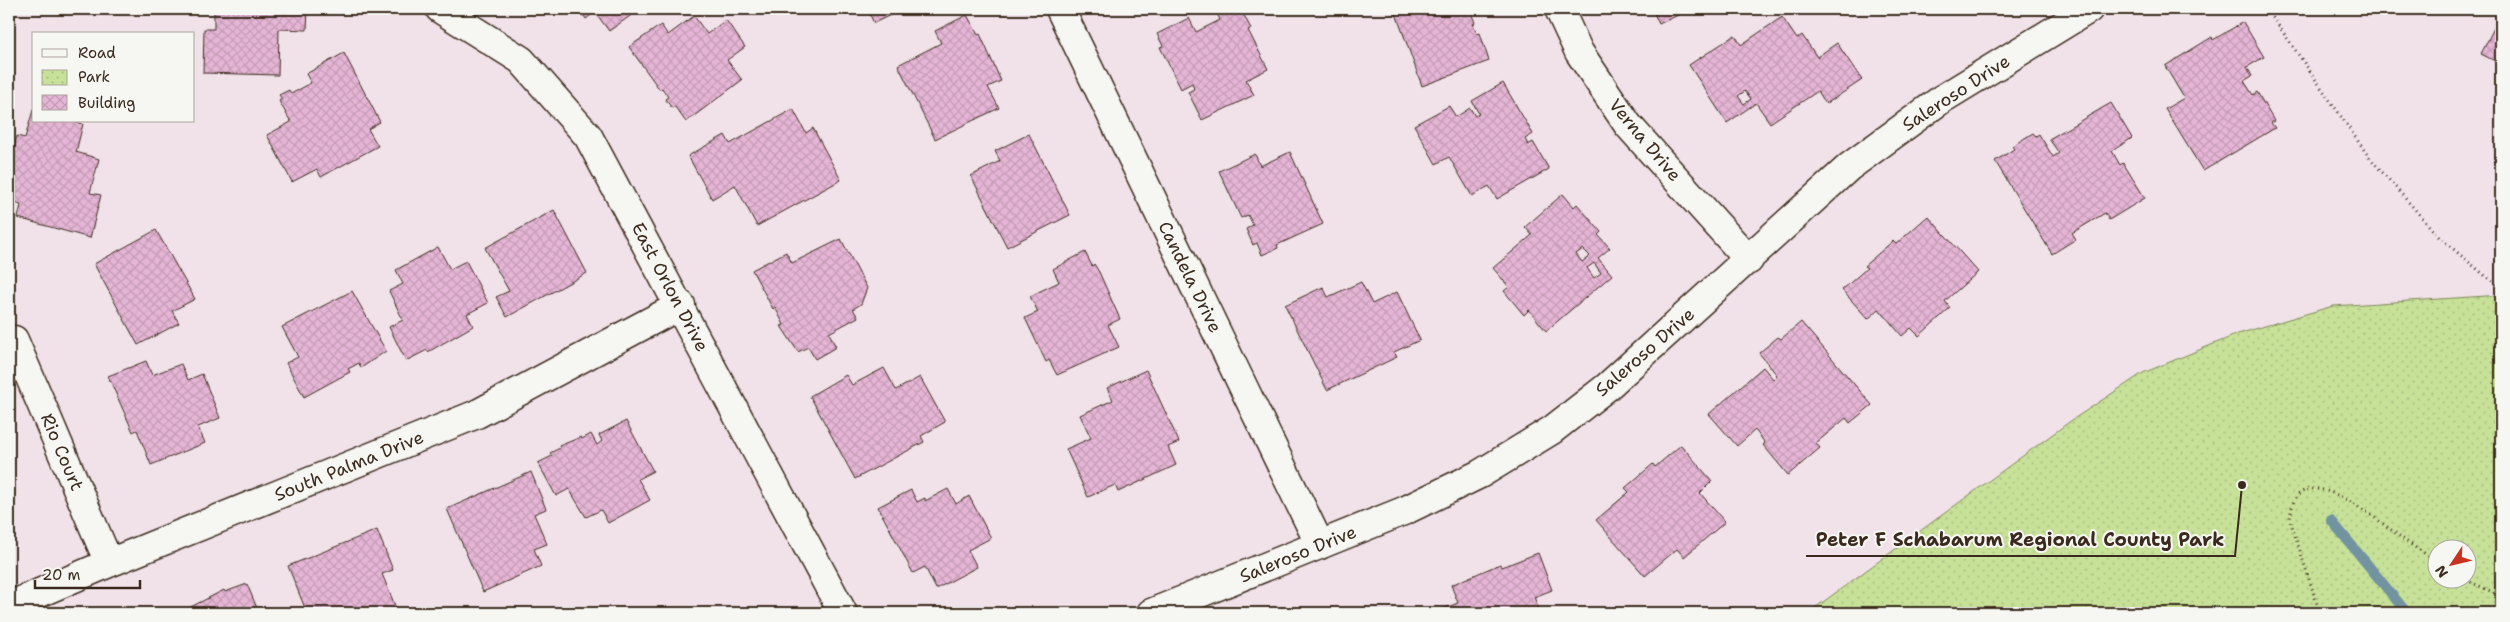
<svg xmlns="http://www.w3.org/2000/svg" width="2510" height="622" viewBox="0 0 2510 622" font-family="'Shantell Sans',sans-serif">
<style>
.park{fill:url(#park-dots);stroke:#81865b;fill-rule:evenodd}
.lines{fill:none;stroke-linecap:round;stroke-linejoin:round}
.stream{stroke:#7194a0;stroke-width:10}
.building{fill:url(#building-cross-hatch);stroke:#3b2a1e;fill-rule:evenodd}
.minor-casing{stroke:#3b2a1e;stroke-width:31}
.path{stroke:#3b2a1e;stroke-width:3;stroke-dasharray:1 4;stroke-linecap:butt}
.minor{stroke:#f6f6f2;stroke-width:28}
.labels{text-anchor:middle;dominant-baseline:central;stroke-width:4;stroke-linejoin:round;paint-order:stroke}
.street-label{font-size:18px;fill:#3b2a1e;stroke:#f6f6f2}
.leader{fill:none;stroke:#3b2a1e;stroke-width:2}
.callout-dot{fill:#3b2a1e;stroke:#f6f6f2;stroke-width:2}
.callout-label{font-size:19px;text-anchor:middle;font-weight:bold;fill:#3b2a1e;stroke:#f6f6f2;stroke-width:4;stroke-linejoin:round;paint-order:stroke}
</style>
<defs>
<pattern id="park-dots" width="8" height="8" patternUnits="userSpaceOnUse" patternTransform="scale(1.25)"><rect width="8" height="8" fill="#c7e198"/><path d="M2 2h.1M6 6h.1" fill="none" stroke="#acc183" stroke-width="1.8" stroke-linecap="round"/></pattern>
<pattern id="building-cross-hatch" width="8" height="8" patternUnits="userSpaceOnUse" patternTransform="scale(1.25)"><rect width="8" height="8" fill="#e5b5d5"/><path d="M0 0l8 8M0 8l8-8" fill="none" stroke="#c59cb6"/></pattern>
</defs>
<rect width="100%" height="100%" fill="#f1e2e9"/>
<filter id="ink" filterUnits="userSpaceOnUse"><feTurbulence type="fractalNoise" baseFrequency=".02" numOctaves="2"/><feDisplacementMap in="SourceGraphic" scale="10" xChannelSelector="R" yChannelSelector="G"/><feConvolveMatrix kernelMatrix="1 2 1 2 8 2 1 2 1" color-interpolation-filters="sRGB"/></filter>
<g filter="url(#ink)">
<path class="park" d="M 2501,295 L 2501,613 L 1808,613 L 2072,420 L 2143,373 L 2238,334 L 2333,306 ZM 2438,550 L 2468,550 L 2468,580 L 2438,580 Z"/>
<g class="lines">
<path class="stream" d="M 2331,520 L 2407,613"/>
</g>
<path class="building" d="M 214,9 L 308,9 L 307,30 L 279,29 L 278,75 L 203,73 L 204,29 L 214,29 Z
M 579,9 L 640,9 L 609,31 L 595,12 L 586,19 Z
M 867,9 L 903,9 L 874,23 Z
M 1226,9 L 1241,9 L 1251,29 L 1248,30 L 1268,69 L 1246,80 L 1254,95 L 1202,120 L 1188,92 L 1194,89 L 1192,83 L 1181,89 L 1160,47 L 1163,46 L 1157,34 L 1189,18 L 1196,32 L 1220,20 L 1217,13 Z
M 1400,9 L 1470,9 L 1475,23 L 1473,24 L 1477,34 L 1480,33 L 1489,61 L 1422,86 L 1395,11 Z
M 1652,9 L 1691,9 L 1659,24 Z
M 2501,14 L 2501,64 L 2481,54 Z
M 967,15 L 978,35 L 980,34 L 1001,81 L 988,87 L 999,108 L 935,139 L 898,65 L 941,43 L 935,31 Z
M 694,16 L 707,34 L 726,20 L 745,47 L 727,60 L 742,80 L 686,122 L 675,107 L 672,108 L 665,99 L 668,97 L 662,88 L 660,90 L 629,47 L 661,25 L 668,35 Z
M 1782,17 L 1797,39 L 1802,35 L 1817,57 L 1837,43 L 1862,80 L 1826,104 L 1818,91 L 1770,123 L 1756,103 L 1727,123 L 1689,65 L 1735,35 L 1741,45 ZM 1745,91 L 1751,99 L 1744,104 L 1738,96 Z
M 2243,22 L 2264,57 L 2247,67 L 2252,76 L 2244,81 L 2253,95 L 2257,92 L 2274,121 L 2271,123 L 2275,128 L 2203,171 L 2165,109 L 2184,98 L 2165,66 L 2212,37 L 2213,40 Z
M 344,53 L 380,122 L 368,129 L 378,146 L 321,177 L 317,169 L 292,182 L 267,135 L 291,122 L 279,101 L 282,99 L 279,95 L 289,90 L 291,94 L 311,83 L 306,74 Z
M 1503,83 L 1533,134 L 1525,139 L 1528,145 L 1533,142 L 1549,169 L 1497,199 L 1489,186 L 1472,196 L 1449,157 L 1436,164 L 1414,125 L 1449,106 L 1456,117 L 1470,108 L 1475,116 L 1479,114 L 1472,101 Z
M 2111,103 L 2132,138 L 2112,151 L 2120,165 L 2123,163 L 2145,198 L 2109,220 L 2105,213 L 2072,233 L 2076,239 L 2052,254 L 1995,161 L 2014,149 L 2012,146 L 2033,133 L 2036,136 L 2039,134 L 2053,157 L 2059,153 L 2049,139 Z
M 793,109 L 806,133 L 813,128 L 841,180 L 757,226 L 735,185 L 712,199 L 688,156 L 725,135 L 730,144 Z
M 33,110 L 34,121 L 72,121 L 83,124 L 76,152 L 99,159 L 90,193 L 101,195 L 90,238 L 18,218 L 21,205 L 9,201 L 9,166 L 17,136 L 25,138 Z
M 1029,134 L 1070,215 L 1007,247 L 971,176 L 1000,161 L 995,151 Z
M 1290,152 L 1323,224 L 1277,245 L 1278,248 L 1262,255 L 1257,243 L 1253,245 L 1246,229 L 1253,225 L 1248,215 L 1241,218 L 1219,171 L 1255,154 L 1260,166 Z
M 1563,194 L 1574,207 L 1577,204 L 1601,232 L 1598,235 L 1610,248 L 1598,258 L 1612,275 L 1546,331 L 1529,310 L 1524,315 L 1504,291 L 1509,287 L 1493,268 L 1532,235 L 1525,227 ZM 1583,249 L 1590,256 L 1582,262 L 1576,254 ZM 1594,263 L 1601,273 L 1594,278 L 1587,268 Z
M 554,210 L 587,273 L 507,317 L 496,297 L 509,291 L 485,248 Z
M 1928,216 L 1978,272 L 1945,301 L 1950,308 L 1919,336 L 1911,328 L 1902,336 L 1879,309 L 1868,319 L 1842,290 L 1867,268 L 1864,266 L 1893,241 L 1896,244 Z
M 156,230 L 195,299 L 172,311 L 179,323 L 138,345 L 94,264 Z
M 841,239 L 867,288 L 861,304 L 853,309 L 858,317 L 829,333 L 836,347 L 815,359 L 808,347 L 798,352 L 781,326 L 784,325 L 775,307 L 773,309 L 752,270 L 786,252 L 792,263 Z
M 438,247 L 450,269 L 466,261 L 488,303 L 467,314 L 473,326 L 428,352 L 427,350 L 406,361 L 389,327 L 403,320 L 389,291 L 403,284 L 396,270 Z
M 1085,252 L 1092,266 L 1094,264 L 1099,272 L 1120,319 L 1108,325 L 1119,347 L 1057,375 L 1049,360 L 1046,362 L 1025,318 L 1038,312 L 1030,296 L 1059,282 L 1053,269 Z
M 1361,282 L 1372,304 L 1397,292 L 1420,340 L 1394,352 L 1397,357 L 1327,390 L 1285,305 L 1323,287 L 1328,297 Z
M 352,291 L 386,351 L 361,368 L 359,363 L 348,369 L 350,372 L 304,397 L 286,363 L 298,357 L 282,327 Z
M 1801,322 L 1872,405 L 1850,423 L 1846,418 L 1816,443 L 1820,448 L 1788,475 L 1763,445 L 1765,443 L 1755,430 L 1737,446 L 1709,414 L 1763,367 L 1773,379 L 1777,375 L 1759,353 L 1778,337 L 1781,339 Z
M 146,361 L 152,375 L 181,364 L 188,380 L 202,374 L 220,418 L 198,427 L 205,443 L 151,465 L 137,430 L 133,432 L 108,376 Z
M 884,368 L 896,390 L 920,377 L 945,422 L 921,436 L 924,442 L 855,479 L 810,396 L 846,375 L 852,385 Z
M 1146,370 L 1179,442 L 1168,447 L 1176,465 L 1118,492 L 1115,485 L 1088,497 L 1066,449 L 1091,438 L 1080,415 L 1113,400 L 1107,388 Z
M 626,421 L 653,471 L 638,479 L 650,500 L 608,523 L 601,510 L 586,517 L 569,489 L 556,496 L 538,463 L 552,456 L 550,453 L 560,448 L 559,446 L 581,437 L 582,439 L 591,434 L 597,445 L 602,441 L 599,435 Z
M 1681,445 L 1712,481 L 1700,493 L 1725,522 L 1684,557 L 1677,549 L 1645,576 L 1596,520 L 1629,492 L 1625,488 L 1653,464 L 1655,467 Z
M 531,472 L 546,509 L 534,514 L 547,544 L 534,549 L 541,566 L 483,592 L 447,509 Z
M 948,489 L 956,504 L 969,496 L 991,538 L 968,550 L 977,567 L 936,589 L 925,567 L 913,573 L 878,507 L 911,490 L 917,502 L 925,498 L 925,501 Z
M 377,530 L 393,570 L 382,574 L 396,608 L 384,613 L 307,613 L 288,566 Z
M 1538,553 L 1552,590 L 1534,597 L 1538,607 L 1528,613 L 1438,613 L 1437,611 L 1458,603 L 1451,585 L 1500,564 L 1502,567 Z
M 247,584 L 259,613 L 179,613 L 224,590 L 225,592 Z"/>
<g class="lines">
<g class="minor-casing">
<path id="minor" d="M 440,9 L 521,60 L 588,136 L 843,613
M 1060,9 L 1320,545
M 1559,9 L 1579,52 L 1628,125 L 1749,260
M 14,340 L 109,563
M 9,606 L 109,563 L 477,414 L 681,305
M 1151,613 L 1406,510 L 1480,474 L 1552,430 L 1607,387 L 1849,167 L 1942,99 L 2089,9"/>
</g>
<path class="path" d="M 2267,9 L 2369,157 L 2439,237 L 2501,289
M 2466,580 L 2501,596
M 2320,613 L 2290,520 C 2294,449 2376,519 2402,538 C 2413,547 2426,554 2438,561"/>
<use href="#minor" class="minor"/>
</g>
</g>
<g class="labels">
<g class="street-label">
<text transform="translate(1956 93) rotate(-33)">Saleroso Drive</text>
<text transform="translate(1645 140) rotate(50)">Verna Drive</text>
<text transform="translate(1190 277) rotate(64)">Candela Drive</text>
<text transform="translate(670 287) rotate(62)">East Orlon Drive</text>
<text transform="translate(1645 352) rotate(-41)">Saleroso Drive</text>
<text transform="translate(62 452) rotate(67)">Rio Court</text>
<text transform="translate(349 466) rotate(-22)">South Palma Drive</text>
<text transform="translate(1298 554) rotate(-22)">Saleroso Drive</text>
</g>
</g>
<path class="leader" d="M2242 485L2235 556H1806"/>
<circle class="callout-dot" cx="2242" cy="485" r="5"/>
<g class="callout-label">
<text x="2020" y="546">Peter F Schabarum Regional County Park</text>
</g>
<rect width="2510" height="622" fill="none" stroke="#f6f6f2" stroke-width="30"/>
<rect x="15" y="15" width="2480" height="592" fill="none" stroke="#3b2a1e" stroke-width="2" filter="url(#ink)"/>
<rect x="32" y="32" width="162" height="90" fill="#f6f6f2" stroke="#aba49d"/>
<rect x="42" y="49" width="25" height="8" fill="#f6f6f2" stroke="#aba49d"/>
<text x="78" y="58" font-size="15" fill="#3b2a1e">Road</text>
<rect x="42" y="70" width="25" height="15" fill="url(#park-dots)" stroke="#aba49d"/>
<text x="78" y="82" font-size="15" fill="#3b2a1e">Park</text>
<rect x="42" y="95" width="25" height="15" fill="url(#building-cross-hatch)" stroke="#aba49d"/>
<text x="78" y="108" font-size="15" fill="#3b2a1e">Building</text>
<g transform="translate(2452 564) rotate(235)"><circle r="24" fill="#f6f6f2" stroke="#aba49d"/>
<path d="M0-4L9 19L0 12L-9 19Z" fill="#c8321e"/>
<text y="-8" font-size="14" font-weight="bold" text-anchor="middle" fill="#3b2a1e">N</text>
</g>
<path d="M35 580v8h105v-8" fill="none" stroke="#3b2a1e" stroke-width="2.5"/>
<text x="42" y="580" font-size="15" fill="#3b2a1e" stroke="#f6f6f2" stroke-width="4" paint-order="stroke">20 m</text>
</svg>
